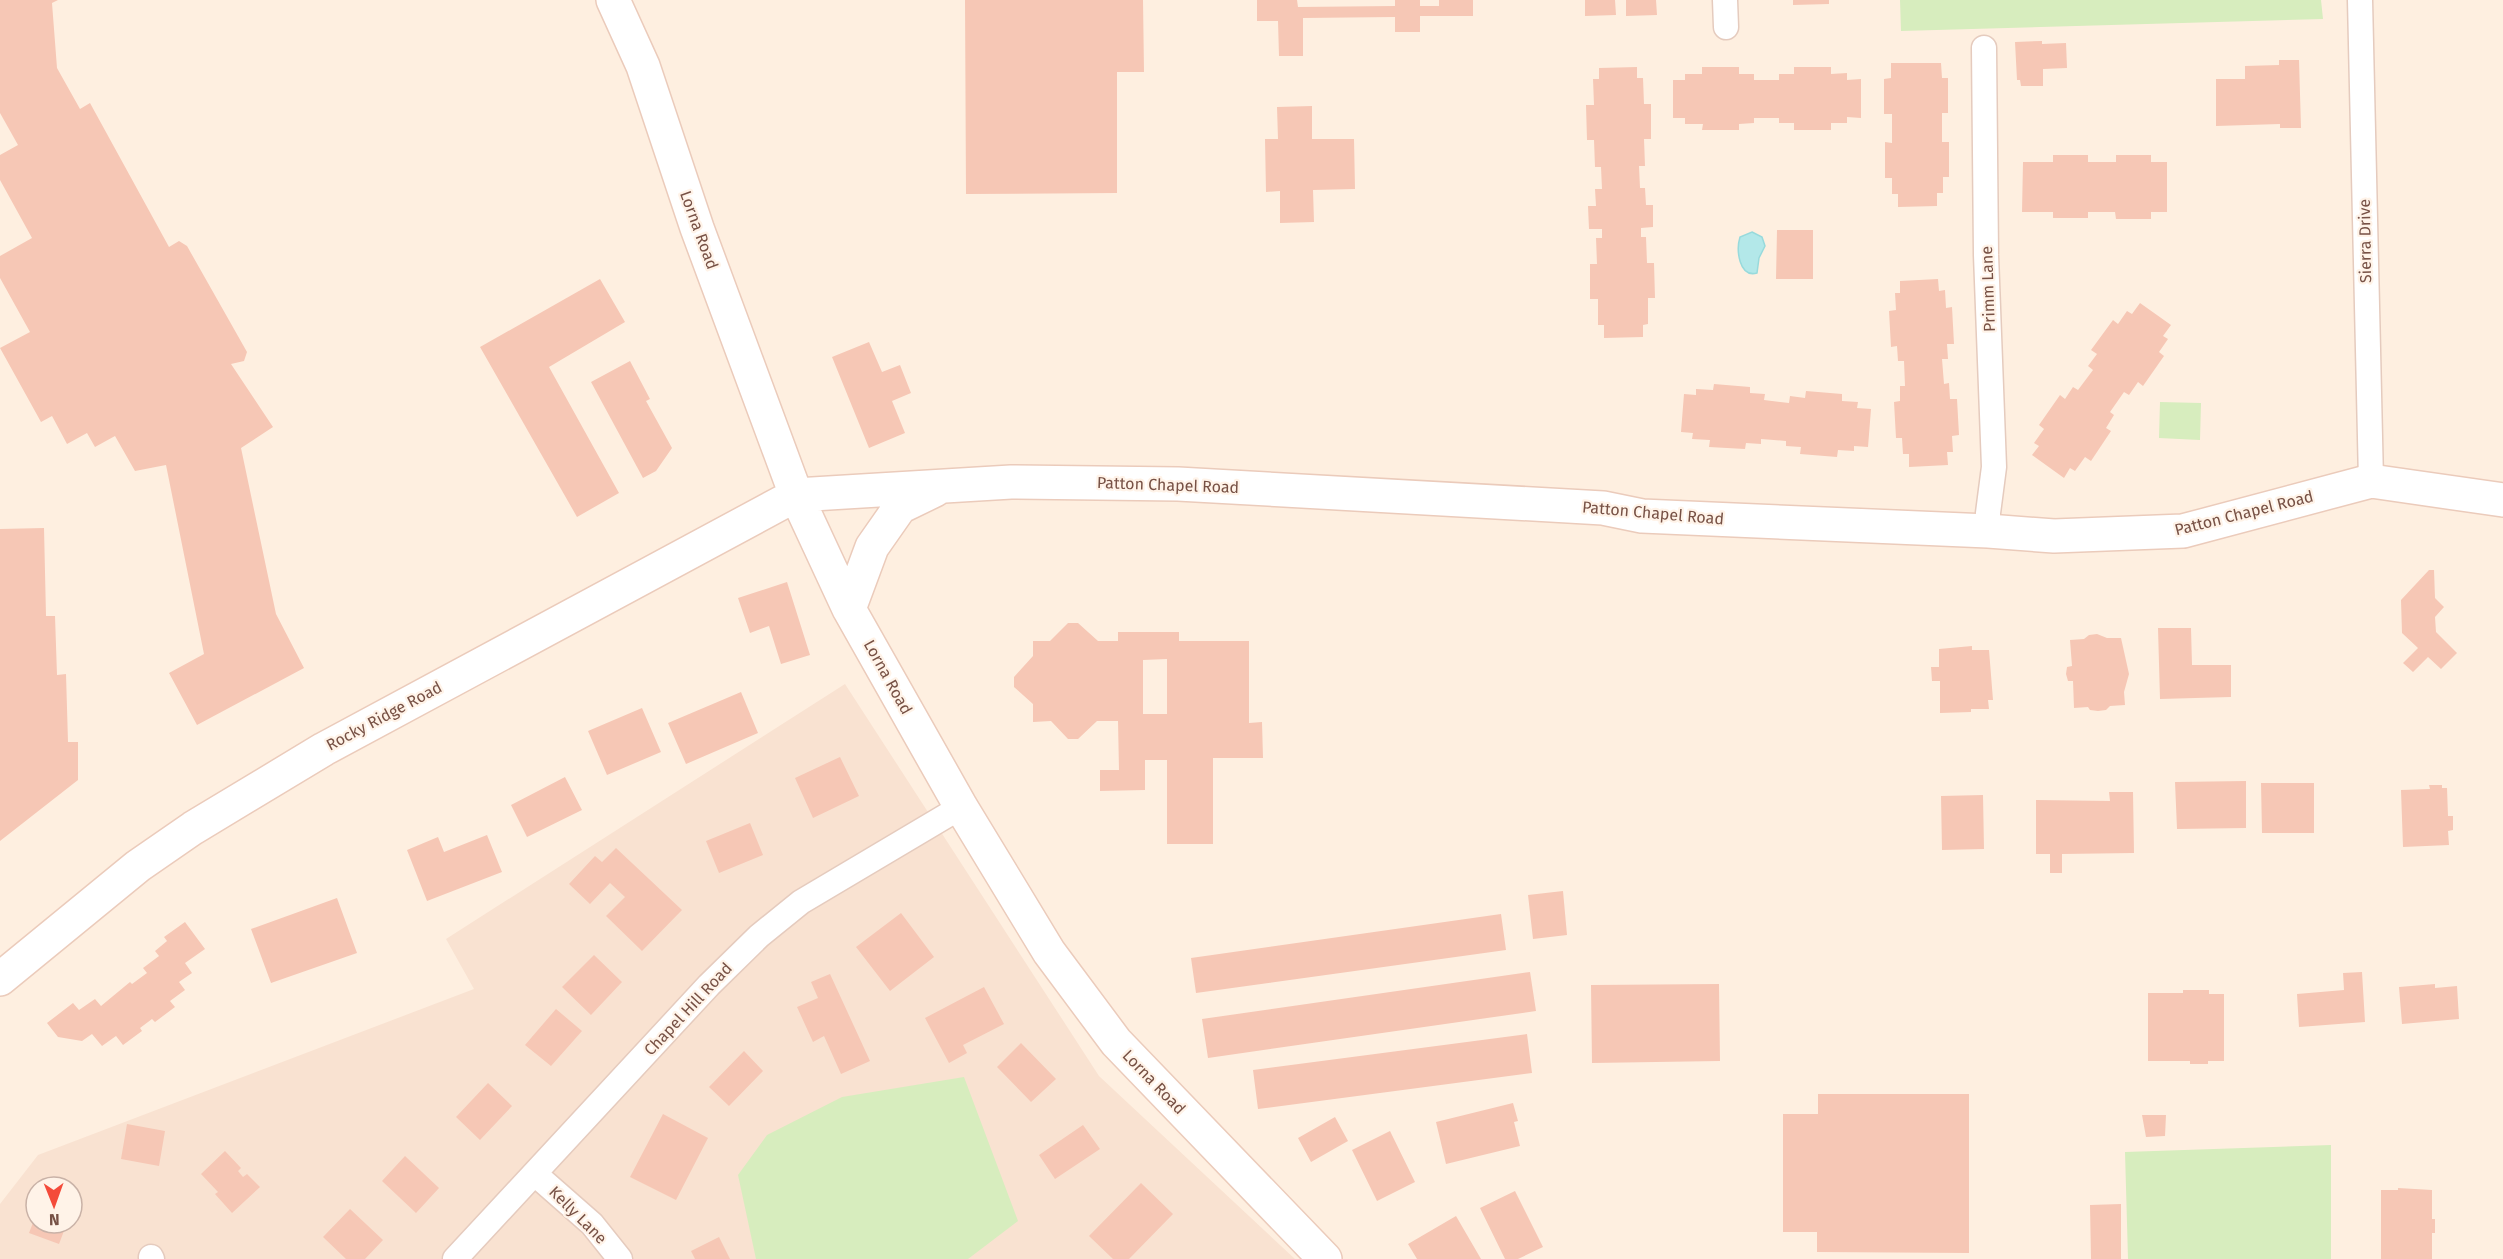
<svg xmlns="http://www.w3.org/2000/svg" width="2503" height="1259" viewBox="0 0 2503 1259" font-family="'Fira Sans',sans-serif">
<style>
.residential{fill:#f9e2d1;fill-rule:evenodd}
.green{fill:#d7edbe}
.water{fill:#b3e8e9;stroke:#98dadc;stroke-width:1.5}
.building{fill:#f6c7b5;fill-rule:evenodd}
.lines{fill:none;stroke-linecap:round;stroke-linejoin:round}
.street-casing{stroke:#e5cbbe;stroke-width:27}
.secondary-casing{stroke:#ebcbbb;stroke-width:36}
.street{stroke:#fff;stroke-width:24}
.secondary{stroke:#fff;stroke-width:33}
.labels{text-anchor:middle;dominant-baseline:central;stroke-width:4.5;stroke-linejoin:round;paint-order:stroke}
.street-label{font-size:16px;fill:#775145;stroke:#fff3e8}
</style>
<rect width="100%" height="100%" fill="#feefe0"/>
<path class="residential" d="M 845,684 L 1099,1076 L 1295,1259 L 0,1259 L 0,1204 L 38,1155 L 474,989 L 446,939 ZM 36,1187 L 72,1187 L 72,1223 L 36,1223 Z"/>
<path class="green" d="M 1900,0 L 2321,0 L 2323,19 L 1901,31 Z
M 2160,402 L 2201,403 L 2200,440 L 2159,438 Z
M 964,1077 L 1018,1221 L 968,1259 L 756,1259 L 738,1175 L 767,1135 L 842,1097 Z
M 2331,1145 L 2331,1259 L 2128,1259 L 2125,1152 Z"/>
<path class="water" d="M 1752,232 L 1762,237 L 1765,246 L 1759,258 L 1757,273 C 1739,278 1736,250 1740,237 Z"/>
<path class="building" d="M 0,0 L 58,0 L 52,3 L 57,68 L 80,109 L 90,103 L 169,247 L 179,241 L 187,246 L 247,352 L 244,361 L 231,364 L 273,427 L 241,448 L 276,614 L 304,668 L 197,725 L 169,673 L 204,654 L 166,465 L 135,471 L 115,436 L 95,447 L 87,433 L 67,444 L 52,416 L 41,422 L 0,348 L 30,332 L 0,278 L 0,256 L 32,238 L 0,180 L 0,155 L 18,145 L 0,113 Z
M 965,0 L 1143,0 L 1144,72 L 1117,72 L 1117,193 L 966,194 Z
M 1257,0 L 1297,0 L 1298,7 L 1395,6 L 1395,0 L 1420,0 L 1420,6 L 1439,6 L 1439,0 L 1473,0 L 1473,16 L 1420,16 L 1420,32 L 1395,32 L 1395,17 L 1303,18 L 1303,56 L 1279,56 L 1278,21 L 1257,21 Z
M 1585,0 L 1615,0 L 1616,15 L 1585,16 Z
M 1626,0 L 1656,0 L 1657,15 L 1626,16 Z
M 1793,0 L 1829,0 L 1829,4 L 1793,5 Z
M 2042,41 L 2042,44 L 2066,43 L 2067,68 L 2043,69 L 2043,86 L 2021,86 L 2020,80 L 2017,80 L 2015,42 Z
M 2279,60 L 2299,60 L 2301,128 L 2280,128 L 2280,124 L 2216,126 L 2216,79 L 2245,79 L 2245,66 L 2279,65 Z
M 1891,63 L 1941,63 L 1942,78 L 1948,78 L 1948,113 L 1942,113 L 1942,142 L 1949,142 L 1949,177 L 1943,177 L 1943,193 L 1937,193 L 1937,206 L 1898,207 L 1898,194 L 1892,194 L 1892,178 L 1885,178 L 1885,142 L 1892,143 L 1892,114 L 1884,114 L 1884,79 L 1891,78 Z
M 1637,67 L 1637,78 L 1643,78 L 1644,104 L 1651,104 L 1651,139 L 1644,139 L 1645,166 L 1639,166 L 1640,188 L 1645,188 L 1646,205 L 1653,205 L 1653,227 L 1641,228 L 1641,237 L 1646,237 L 1647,263 L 1654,263 L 1655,298 L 1648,298 L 1648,324 L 1643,325 L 1643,337 L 1604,338 L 1604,325 L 1598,325 L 1598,299 L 1590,299 L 1590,264 L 1597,264 L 1596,238 L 1602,238 L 1602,229 L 1589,229 L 1588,206 L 1596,206 L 1595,189 L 1602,189 L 1601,167 L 1595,167 L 1594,140 L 1587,140 L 1586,105 L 1594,105 L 1593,79 L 1599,79 L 1599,68 Z
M 1702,67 L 1739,67 L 1739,74 L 1754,74 L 1754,80 L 1779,80 L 1779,74 L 1794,74 L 1794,67 L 1831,67 L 1831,74 L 1847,73 L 1847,80 L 1861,79 L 1861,118 L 1847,117 L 1847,123 L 1831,123 L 1831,130 L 1794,130 L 1794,123 L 1779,123 L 1779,118 L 1754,118 L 1754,123 L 1739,124 L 1739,130 L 1702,130 L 1703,124 L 1685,124 L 1685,118 L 1673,118 L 1673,80 L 1685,80 L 1685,74 L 1702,74 Z
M 1312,106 L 1312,139 L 1354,139 L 1355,189 L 1313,190 L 1314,222 L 1280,223 L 1280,191 L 1266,192 L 1265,139 L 1278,139 L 1277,107 Z
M 2053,155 L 2088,155 L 2088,162 L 2116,162 L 2116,155 L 2151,155 L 2151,162 L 2167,162 L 2167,212 L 2151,212 L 2151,219 L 2116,219 L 2115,212 L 2088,212 L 2088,218 L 2053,218 L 2053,212 L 2022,212 L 2023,162 L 2053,162 Z
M 1777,230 L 1813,230 L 1813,279 L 1776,279 Z
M 600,279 L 625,322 L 549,367 L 619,493 L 577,517 L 480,347 Z
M 1938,279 L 1939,291 L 1945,290 L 1946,308 L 1952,307 L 1954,344 L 1947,344 L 1948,359 L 1942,359 L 1944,384 L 1949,383 L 1950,399 L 1957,399 L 1959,435 L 1952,436 L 1953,452 L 1947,452 L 1948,465 L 1909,467 L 1909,454 L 1903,454 L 1902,438 L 1896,438 L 1894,402 L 1900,401 L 1900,386 L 1905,386 L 1904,361 L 1898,361 L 1897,346 L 1891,347 L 1889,311 L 1896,310 L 1895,293 L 1900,293 L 1900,281 Z
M 2140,303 L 2171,325 L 2163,336 L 2168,339 L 2159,352 L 2164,356 L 2143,386 L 2138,382 L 2129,395 L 2124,392 L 2110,412 L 2114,415 L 2106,428 L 2111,431 L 2091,461 L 2085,457 L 2075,471 L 2070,468 L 2064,478 L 2032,455 L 2039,446 L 2034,443 L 2044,429 L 2039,425 L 2060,395 L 2065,399 L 2073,387 L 2078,390 L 2093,370 L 2088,366 L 2097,354 L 2091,350 L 2113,320 L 2118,324 L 2127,311 L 2132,314 Z
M 869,342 L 882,372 L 900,365 L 911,393 L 892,401 L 905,433 L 869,448 L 832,357 Z
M 630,361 L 650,399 L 646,401 L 672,448 L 656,471 L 643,478 L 591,382 Z
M 1714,384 L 1750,387 L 1750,393 L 1765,394 L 1764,400 L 1789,403 L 1790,396 L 1805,398 L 1806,391 L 1842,394 L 1842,401 L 1858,402 L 1857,408 L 1871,409 L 1868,447 L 1854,446 L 1854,451 L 1838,450 L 1837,457 L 1800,454 L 1801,447 L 1786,446 L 1786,441 L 1761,439 L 1761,444 L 1746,443 L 1745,449 L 1709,447 L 1710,440 L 1692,439 L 1693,433 L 1681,432 L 1684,394 L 1696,395 L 1696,389 L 1713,390 Z
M 44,528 L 46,616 L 55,616 L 57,675 L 66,674 L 68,742 L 78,742 L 78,780 L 0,841 L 0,529 Z
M 2429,570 L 2434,570 L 2435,598 L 2444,607 L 2435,617 L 2436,632 L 2457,653 L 2441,669 L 2428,657 L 2413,672 L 2403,663 L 2418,648 L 2402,633 L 2401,600 Z
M 787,582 L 810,655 L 781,664 L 769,626 L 750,633 L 738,598 Z
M 1068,623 L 1078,623 L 1098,641 L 1118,641 L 1118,632 L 1179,632 L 1179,641 L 1249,641 L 1249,723 L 1262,722 L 1263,758 L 1213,758 L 1213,844 L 1167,844 L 1167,760 L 1145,760 L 1145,790 L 1100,791 L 1100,770 L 1119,770 L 1118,721 L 1097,721 L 1078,739 L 1068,739 L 1051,721 L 1033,722 L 1033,704 L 1014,687 L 1014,677 L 1033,656 L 1033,641 L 1050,641 ZM 1167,659 L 1167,714 L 1143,714 L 1143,660 Z
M 2158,628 L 2191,628 L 2192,665 L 2231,665 L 2231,697 L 2160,699 Z
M 2097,634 L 2107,638 L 2121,638 L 2129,674 L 2124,692 L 2125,705 L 2110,706 L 2106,710 L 2098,711 L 2090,710 L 2088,707 L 2074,708 L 2073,681 L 2068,681 L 2066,674 L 2067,667 L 2072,666 L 2070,640 L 2084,639 L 2089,635 Z
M 1972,646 L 1972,650 L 1989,650 L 1993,700 L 1988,700 L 1989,709 L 1971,709 L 1971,712 L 1940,713 L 1940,681 L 1932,681 L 1931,667 L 1939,667 L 1939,649 Z
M 741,692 L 758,733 L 686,764 L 668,723 Z
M 642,708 L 661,752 L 607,775 L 588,731 Z
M 840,757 L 859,796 L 813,818 L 795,778 Z
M 565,777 L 582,810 L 527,837 L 511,805 Z
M 2246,781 L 2246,828 L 2177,829 L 2175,782 Z
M 2261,783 L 2314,783 L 2314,833 L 2262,833 Z
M 2429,785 L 2442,785 L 2442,788 L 2447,788 L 2448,816 L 2453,816 L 2453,830 L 2448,831 L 2449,845 L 2403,847 L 2401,790 L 2430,789 Z
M 2109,792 L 2133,792 L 2134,853 L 2062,854 L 2062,873 L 2050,873 L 2050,854 L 2036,854 L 2036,800 L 2110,801 Z
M 1983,795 L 1984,849 L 1942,850 L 1941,796 Z
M 750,823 L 763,855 L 719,873 L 706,841 Z
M 487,835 L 502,872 L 427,901 L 407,850 L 438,837 L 444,852 Z
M 616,848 L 682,910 L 642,951 L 606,916 L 625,897 L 610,883 L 590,904 L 569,884 L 595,856 L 602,862 Z
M 1563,891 L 1567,935 L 1533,939 L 1528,895 Z
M 337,898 L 357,953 L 271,983 L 251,929 Z
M 901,913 L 934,957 L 890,991 L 856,947 Z
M 1501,914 L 1506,950 L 1196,993 L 1191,958 Z
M 185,922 L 205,949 L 185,963 L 192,973 L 179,982 L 185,990 L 170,1001 L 175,1007 L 155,1022 L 152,1019 L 140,1028 L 142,1031 L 123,1045 L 116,1036 L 102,1046 L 92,1034 L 82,1041 L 58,1037 L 47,1023 L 73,1003 L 79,1010 L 95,999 L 101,1006 L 130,982 L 132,984 L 147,973 L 143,968 L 159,956 L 155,951 L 167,941 L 164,937 Z
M 594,955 L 622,982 L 591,1015 L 562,987 Z
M 1530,972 L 1536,1011 L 1208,1058 L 1202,1019 Z
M 2362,972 L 2365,1022 L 2299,1027 L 2297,994 L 2344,990 L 2343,973 Z
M 830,974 L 870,1061 L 841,1074 L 824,1036 L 813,1042 L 797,1007 L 818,998 L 811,982 Z
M 1719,984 L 1720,1061 L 1592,1063 L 1591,985 Z
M 2435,984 L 2435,988 L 2457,986 L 2459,1019 L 2402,1024 L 2399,987 Z
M 984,987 L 1004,1024 L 963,1045 L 967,1053 L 949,1063 L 925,1018 Z
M 2183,990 L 2209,990 L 2209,994 L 2224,994 L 2224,1061 L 2208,1061 L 2208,1064 L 2190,1064 L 2190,1061 L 2148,1061 L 2148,993 L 2183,993 Z
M 556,1009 L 582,1031 L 551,1066 L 525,1045 Z
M 1527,1034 L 1532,1073 L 1258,1109 L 1253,1070 Z
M 1021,1043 L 1056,1079 L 1031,1102 L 997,1067 Z
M 744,1051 L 763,1071 L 729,1106 L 709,1087 Z
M 488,1083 L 512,1106 L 480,1140 L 456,1117 Z
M 1818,1094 L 1969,1094 L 1969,1253 L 1817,1252 L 1817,1232 L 1783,1232 L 1783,1114 L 1818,1114 Z
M 1513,1103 L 1518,1121 L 1514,1122 L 1520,1146 L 1446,1164 L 1436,1122 Z
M 663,1114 L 708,1138 L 676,1200 L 630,1177 Z
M 2142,1115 L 2166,1115 L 2165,1136 L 2146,1137 Z
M 1335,1117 L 1348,1141 L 1311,1162 L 1298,1138 Z
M 127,1124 L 165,1131 L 159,1166 L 121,1159 Z
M 1083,1125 L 1100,1149 L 1055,1179 L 1039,1155 Z
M 1390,1131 L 1415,1182 L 1377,1201 L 1352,1150 Z
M 225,1151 L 241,1168 L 238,1171 L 243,1177 L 247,1174 L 260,1187 L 232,1213 L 215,1194 L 218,1192 L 201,1174 Z
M 405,1156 L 439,1188 L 416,1213 L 382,1181 Z
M 1141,1183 L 1173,1214 L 1129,1259 L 1113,1259 L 1089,1236 Z
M 2398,1188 L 2432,1190 L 2432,1219 L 2435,1219 L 2435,1233 L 2432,1233 L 2432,1259 L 2381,1259 L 2381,1190 L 2398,1190 Z
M 1515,1191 L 1543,1247 L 1518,1259 L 1505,1259 L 1480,1208 Z
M 2121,1204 L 2121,1259 L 2091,1259 L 2090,1205 Z
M 350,1209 L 383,1240 L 365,1259 L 346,1259 L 323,1237 Z
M 36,1215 L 36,1223 L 67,1223 L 59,1244 L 29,1233 Z
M 1456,1216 L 1481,1259 L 1417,1259 L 1408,1244 Z
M 719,1237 L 730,1259 L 695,1259 L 691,1251 Z"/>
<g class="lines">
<g class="street-casing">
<path id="street" d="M 1725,0 L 1726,27
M 2360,0 L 2371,481
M 1984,48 L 1986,255 L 1994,467 L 1988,513 L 1988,531
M 535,1174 L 592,1224 L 620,1259
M 151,1257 L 152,1259
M 455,1259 L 709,985 L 759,936 L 801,902 L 961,807"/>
</g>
<g class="secondary-casing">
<path id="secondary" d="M 613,0 L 643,66 L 697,228 L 796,495 L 849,609 L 961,807 L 1049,952 L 1116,1042 L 1325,1259
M 849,609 L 872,547 L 900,507 L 935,490
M 0,979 L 138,866 L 193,828 L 324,749 L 796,495 L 1011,482 L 1178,484 L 1603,508 L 1642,516 L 1988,531 L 2054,536 L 2183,531 L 2371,481 L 2503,500"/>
</g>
<use href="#street" class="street"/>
<use href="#secondary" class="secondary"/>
</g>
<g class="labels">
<g class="street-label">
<text transform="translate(699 230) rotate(70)">Lorna Road</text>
<text transform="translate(2365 241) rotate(-91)">Sierra Drive</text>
<text transform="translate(1988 289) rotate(-92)">Primm Lane</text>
<text transform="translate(1168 485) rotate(2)">Patton Chapel Road</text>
<text transform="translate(1653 513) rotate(5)">Patton Chapel Road</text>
<text transform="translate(2244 513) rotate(-14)">Patton Chapel Road</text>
<text transform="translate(888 677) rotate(61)">Lorna Road</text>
<text transform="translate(384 716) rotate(-28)">Rocky Ridge Road</text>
<text transform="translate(688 1009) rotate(-47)">Chapel Hill Road</text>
<text transform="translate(1154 1082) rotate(46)">Lorna Road</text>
<text transform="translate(578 1215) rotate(45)">Kelly Lane</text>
</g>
</g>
<g transform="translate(54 1205) rotate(179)"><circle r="28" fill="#fff3e8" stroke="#c9b2a7" stroke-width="1.5"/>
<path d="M0-4.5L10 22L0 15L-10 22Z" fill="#f44b3a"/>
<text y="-9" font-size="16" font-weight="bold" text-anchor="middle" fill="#775145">N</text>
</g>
</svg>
